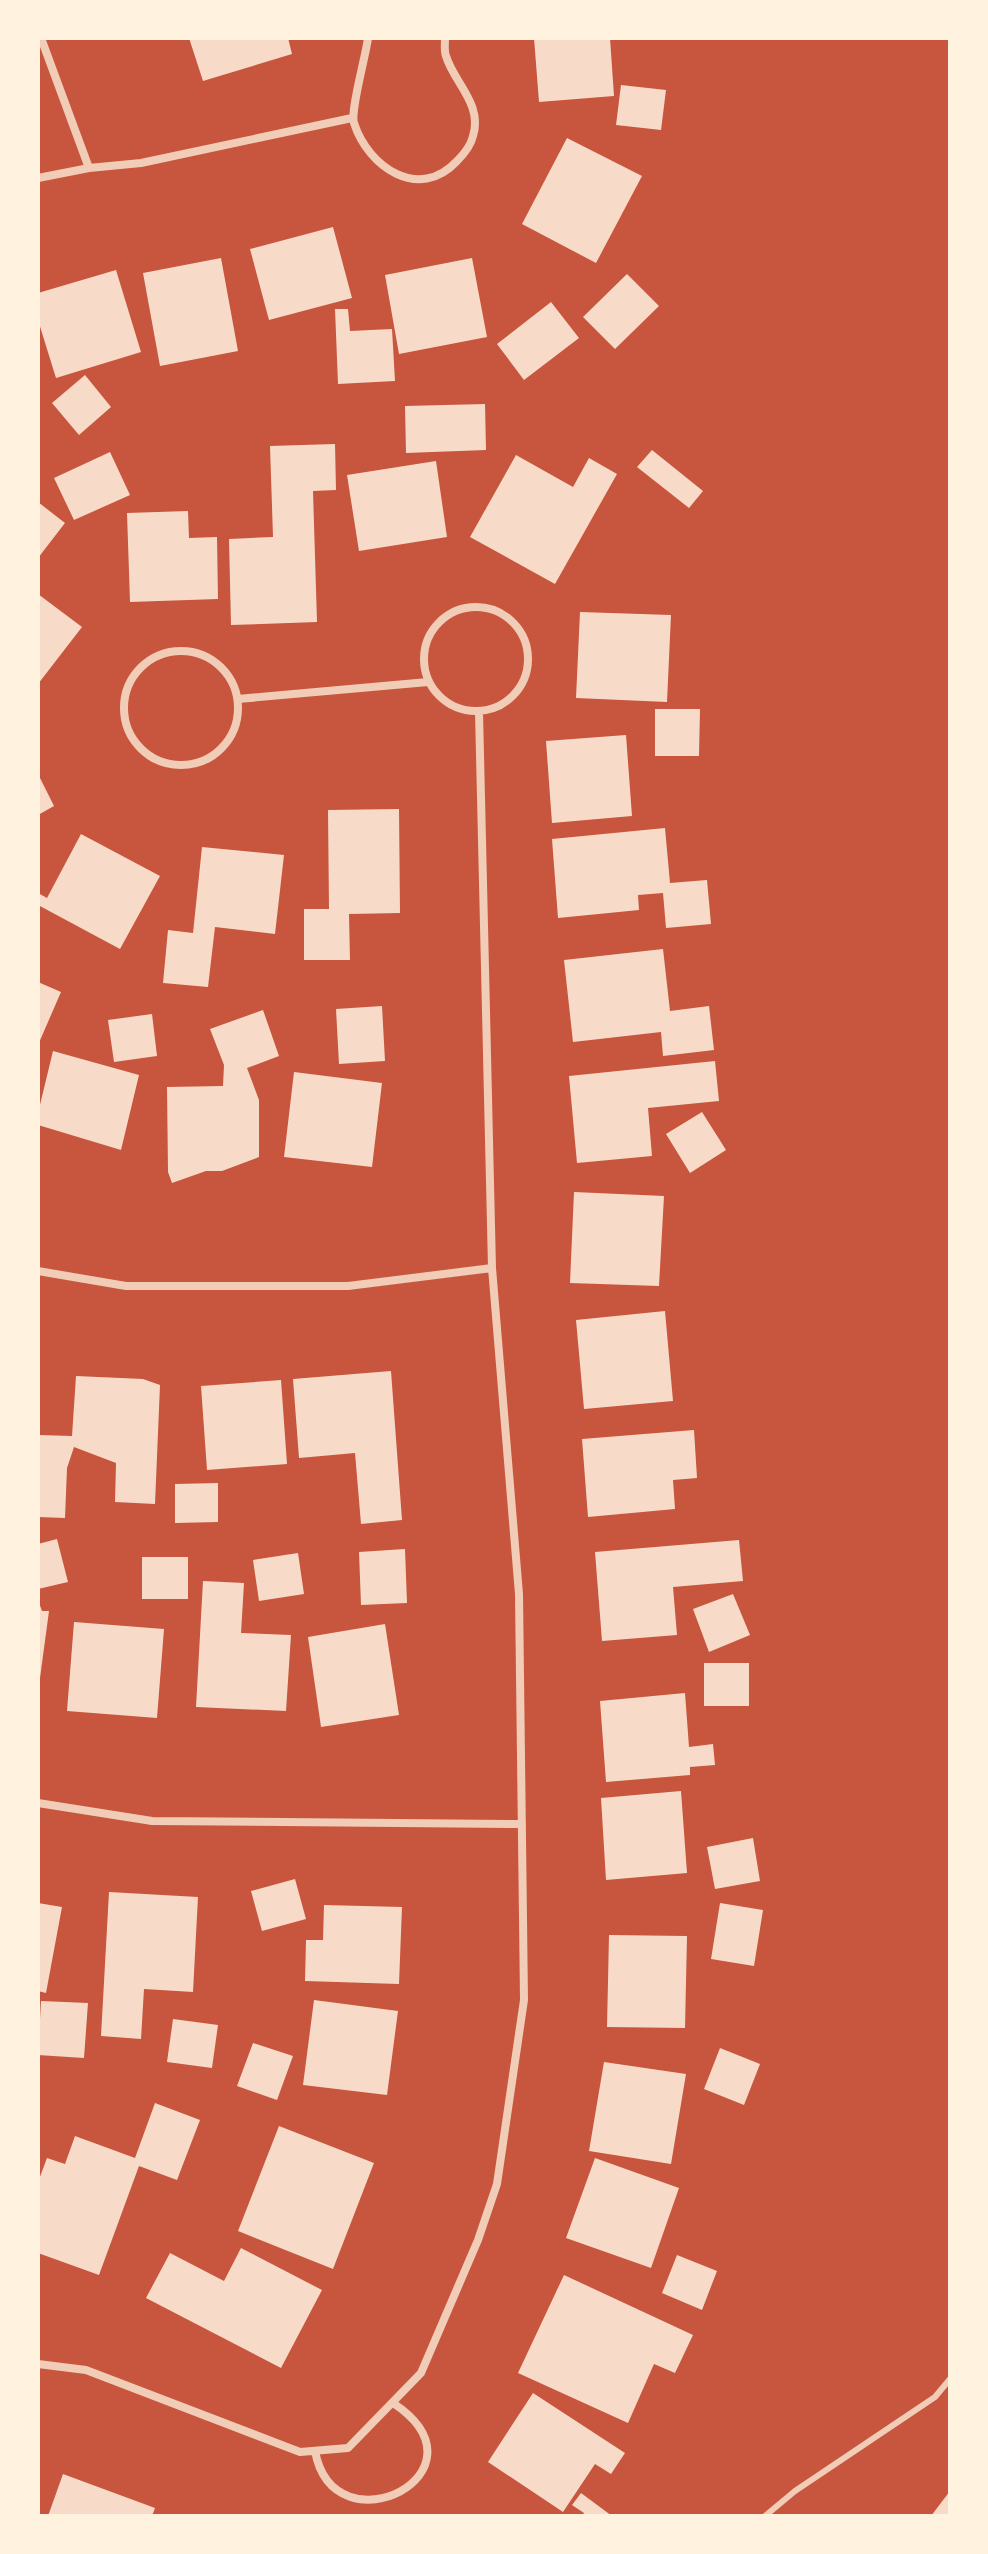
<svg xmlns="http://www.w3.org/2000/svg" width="988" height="2554" viewBox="0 0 988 2554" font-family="'Playfair Display',serif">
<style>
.building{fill:#f7dbc8}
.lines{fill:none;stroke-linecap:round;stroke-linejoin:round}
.service{stroke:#f1ccb7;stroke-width:6}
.minor{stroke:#f1ccb7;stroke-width:8}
</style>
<rect width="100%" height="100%" fill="#c8553d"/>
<path class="building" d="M 189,38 L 288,38 L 292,54 L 203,81 Z
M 534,38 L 610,38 L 614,96 L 539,102 Z
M 621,85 L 666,90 L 661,130 L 616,125 Z
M 567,138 L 642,176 L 596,263 L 522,224 Z
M 333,227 L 352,298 L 269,320 L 250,249 Z
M 221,258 L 238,351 L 160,366 L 143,273 Z
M 472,258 L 487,337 L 399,354 L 385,275 Z
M 116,270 L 141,352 L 56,378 L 38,320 L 38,293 Z
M 627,274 L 659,306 L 615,349 L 583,317 Z
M 551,302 L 579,338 L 524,380 L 497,344 Z
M 335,309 L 348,309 L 350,331 L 392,329 L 395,381 L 338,384 Z
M 85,375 L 111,407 L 79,435 L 52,403 Z
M 485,404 L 486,450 L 406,453 L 405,406 Z
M 335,444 L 336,490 L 313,491 L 317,622 L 231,625 L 229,539 L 273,537 L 270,446 Z
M 652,450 L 703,491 L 689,508 L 637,467 Z
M 110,452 L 130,495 L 74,520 L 54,478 Z
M 516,455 L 573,487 L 589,458 L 617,474 L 555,584 L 470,537 Z
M 436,461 L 447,537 L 359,551 L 347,475 Z
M 38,502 L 65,523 L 38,558 Z
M 188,511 L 189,538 L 217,537 L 218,599 L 130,602 L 127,513 Z
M 38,594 L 82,627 L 38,684 Z
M 580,612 L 671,615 L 667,702 L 576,698 Z
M 655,709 L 700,709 L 699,756 L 655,756 Z
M 626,735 L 632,816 L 552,823 L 546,741 Z
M 38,774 L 54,806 L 38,815 Z
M 399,809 L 400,913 L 349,914 L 350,960 L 304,960 L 304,909 L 329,909 L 328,810 Z
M 665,828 L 670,883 L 707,880 L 711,924 L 666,928 L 663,893 L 638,895 L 639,910 L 558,918 L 552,839 Z
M 81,834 L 160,876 L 120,949 L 38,905 L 38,893 L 47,898 Z
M 202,847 L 284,855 L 275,934 L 215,927 L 208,987 L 163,983 L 168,930 L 193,933 Z
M 663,949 L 670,1011 L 709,1006 L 714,1050 L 663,1056 L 661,1032 L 573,1042 L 564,960 Z
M 38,982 L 61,992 L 38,1045 Z
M 382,1006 L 385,1061 L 339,1064 L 336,1009 Z
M 263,1010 L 279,1056 L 247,1068 L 259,1100 L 259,1157 L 222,1171 L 206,1171 L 172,1183 L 168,1172 L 167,1087 L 223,1086 L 224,1065 L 210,1029 Z
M 152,1014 L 157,1056 L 114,1062 L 108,1020 Z
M 53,1051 L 139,1075 L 121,1150 L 38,1125 L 38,1113 Z
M 715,1061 L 719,1101 L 648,1108 L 652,1156 L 577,1163 L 569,1076 Z
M 294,1072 L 382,1083 L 372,1167 L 284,1157 Z
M 702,1112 L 726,1150 L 690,1173 L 666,1134 Z
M 574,1192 L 664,1196 L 659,1286 L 570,1283 Z
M 665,1311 L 673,1401 L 584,1409 L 576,1320 Z
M 391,1371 L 402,1520 L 361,1524 L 355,1453 L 299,1458 L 293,1379 Z
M 76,1376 L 143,1379 L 160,1385 L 155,1504 L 115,1502 L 116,1463 L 74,1447 L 67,1468 L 65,1518 L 38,1517 L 38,1435 L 72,1436 Z
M 281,1380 L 287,1464 L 207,1470 L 201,1386 Z
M 694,1430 L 697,1478 L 673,1480 L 675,1509 L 588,1517 L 582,1439 Z
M 218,1483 L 218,1522 L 175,1523 L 175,1484 Z
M 57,1539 L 68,1582 L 38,1589 L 38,1544 Z
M 739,1540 L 743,1581 L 673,1587 L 677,1635 L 602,1641 L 595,1552 Z
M 405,1549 L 407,1603 L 361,1605 L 359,1552 Z
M 298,1553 L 304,1594 L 259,1601 L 253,1560 Z
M 142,1557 L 188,1557 L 188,1599 L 142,1599 Z
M 203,1581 L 244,1583 L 241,1633 L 291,1635 L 286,1711 L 196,1707 Z
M 733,1594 L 750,1635 L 709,1652 L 693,1609 Z
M 38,1600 L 42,1611 L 49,1611 L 40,1678 Z
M 74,1622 L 164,1629 L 157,1718 L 67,1711 Z
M 385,1624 L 399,1715 L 321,1727 L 308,1637 Z
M 704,1663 L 749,1663 L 749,1706 L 704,1706 Z
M 685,1693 L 689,1747 L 713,1744 L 715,1765 L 690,1767 L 690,1775 L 606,1782 L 600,1701 Z
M 681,1791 L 687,1873 L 606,1880 L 601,1798 Z
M 753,1838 L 760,1881 L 715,1889 L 707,1847 Z
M 295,1879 L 306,1919 L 262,1931 L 251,1891 Z
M 109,1892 L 198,1897 L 193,1992 L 144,1989 L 141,2039 L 101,2036 Z
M 38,1903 L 62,1907 L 46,1993 L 38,1991 Z
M 720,1903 L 763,1910 L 754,1966 L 711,1959 Z
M 324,1905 L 402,1907 L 399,1984 L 305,1981 L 306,1940 L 323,1940 Z
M 609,1935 L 687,1936 L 685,2028 L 607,2027 Z
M 314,2000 L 398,2011 L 387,2095 L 303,2085 Z
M 41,2001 L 88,2003 L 84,2058 L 38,2055 Z
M 173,2019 L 218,2025 L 212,2068 L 167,2062 Z
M 253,2043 L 293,2056 L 277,2100 L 237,2086 Z
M 720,2048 L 760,2064 L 744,2105 L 704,2089 Z
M 604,2062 L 686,2074 L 671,2164 L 589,2151 Z
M 155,2103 L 200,2120 L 177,2180 L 139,2166 L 99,2275 L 38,2253 L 38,2182 L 47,2158 L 65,2164 L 75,2136 L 135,2158 Z
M 279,2126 L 374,2163 L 333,2269 L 238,2231 Z
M 595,2158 L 679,2188 L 651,2268 L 566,2238 Z
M 241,2248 L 322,2290 L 281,2368 L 146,2298 L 170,2253 L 224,2281 Z
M 677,2255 L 717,2271 L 702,2310 L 662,2293 Z
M 564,2275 L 693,2335 L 675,2373 L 654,2364 L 628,2423 L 518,2373 Z
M 533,2393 L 625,2453 L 611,2474 L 595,2464 L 563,2512 L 488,2462 Z
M 63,2474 L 155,2508 L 152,2516 L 48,2516 Z
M 950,2491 L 950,2516 L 931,2516 Z
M 581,2493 L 612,2516 L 582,2516 L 584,2513 L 572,2505 Z"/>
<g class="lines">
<path class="service" d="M 765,2516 L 795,2491 L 935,2397 L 950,2379"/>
<path class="minor" d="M 41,38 L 89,168
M 368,38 C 366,55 350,111 354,123 C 368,167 419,202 457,161 C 463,155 471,145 473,136 C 483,104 454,83 446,56 C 444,51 445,44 445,38
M 38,178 L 89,168 L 141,163 L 352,118
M424 659a52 52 0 1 1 104 0a52 52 0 1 1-104 0Z
M124 708a57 57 0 1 1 114 0a57 57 0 1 1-114 0Z
M 238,699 L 428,682
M 38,1271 L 126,1286 L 348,1286 L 492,1268
M 38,1803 L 152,1821 L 522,1824
M 38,2364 L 86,2370 L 300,2452 L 348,2448 L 421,2373 L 478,2240 L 497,2184 L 524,2000 L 519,1594 L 492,1268 L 479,712
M 315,2451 C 334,2554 497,2472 393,2403"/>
</g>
<rect width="988" height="2554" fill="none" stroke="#fff3e0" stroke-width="80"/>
</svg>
